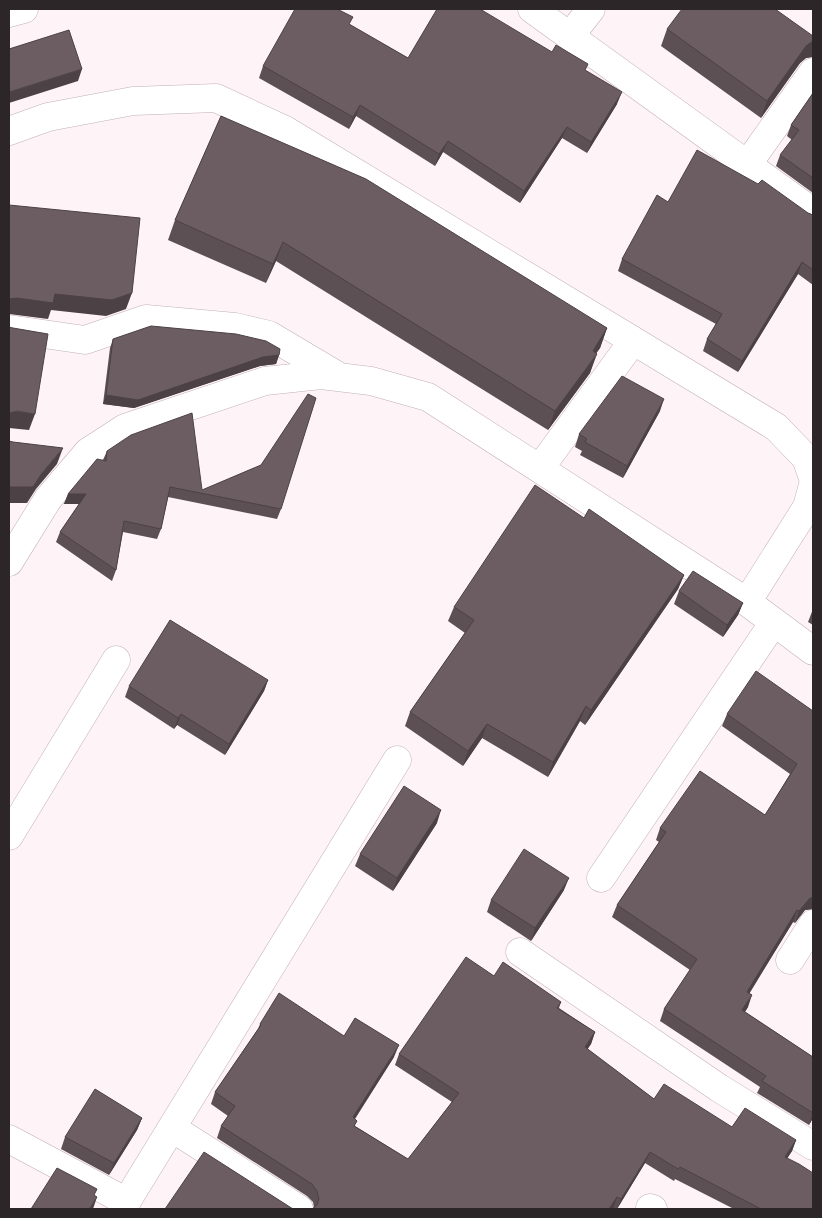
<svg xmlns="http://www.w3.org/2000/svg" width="822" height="1218" viewBox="0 0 822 1218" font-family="Jost,sans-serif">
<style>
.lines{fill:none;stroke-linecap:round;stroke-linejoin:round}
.minor-casing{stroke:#c2b1b6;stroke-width:29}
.minor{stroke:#fff;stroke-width:28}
.wall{fill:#5d5054}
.shaded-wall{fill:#4c4145}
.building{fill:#6c5d62;stroke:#4c4145}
</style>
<rect width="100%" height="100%" fill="#fef3f6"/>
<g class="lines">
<g class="minor-casing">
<path id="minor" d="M 532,9 L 813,212
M 9,13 L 24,9
M 570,36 L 591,9
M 9,131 L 48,117 L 133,101 L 216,98 L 285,130 L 776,427 L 806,458 L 813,478
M 747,165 L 813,72
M 9,329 L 85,340 L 146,319 L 235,327 L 269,335 L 338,376
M 540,468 L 633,341
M 9,562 L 48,499 L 88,452 L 125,428 L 265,381 L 321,375 L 371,381 L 428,397 L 747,602 L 813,651
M 747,602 L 807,507 L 813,485
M 9,836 L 116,660
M 601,878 L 774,622
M 520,952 L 719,1088 L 813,1146
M 790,960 L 813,924
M 172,1128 L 299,1209
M 9,1139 L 127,1202
M 650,1208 L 653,1209
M 122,1209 L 397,760"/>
</g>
<use href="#minor" class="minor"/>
</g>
<path class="wall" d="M 350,25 L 408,58 L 552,52 L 586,71 L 617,104 L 587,153 L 562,138 L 520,203 L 443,152 L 435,166 L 356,116 L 349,129 L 259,78 L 263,66 Z
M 667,29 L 813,36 L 813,53 L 812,57 L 806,58 L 800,63 L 761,118 L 661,46 Z
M 813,93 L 813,193 L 776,166 L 780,155 L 792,140 L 787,136 L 791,125 Z
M 221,116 L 607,328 L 600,348 L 596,353 L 590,373 L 548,430 L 276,261 L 266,283 L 168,240 L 175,220 Z
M 668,202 L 808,213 L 813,215 L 813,285 L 798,274 L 738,372 L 703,351 L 707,339 L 716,324 L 618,271 L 622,259 Z
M 113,339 L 279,355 L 276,364 L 260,366 L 134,408 L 103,404 L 110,348 Z
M 660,411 L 623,478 L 580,455 L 582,451 L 575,447 L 579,434 Z
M 107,451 L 202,490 L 281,509 L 277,519 L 168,497 L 161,529 L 157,539 L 123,532 L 116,570 L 112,581 L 56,542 L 60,532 L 79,504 L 64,504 L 68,494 L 103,460 Z
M 584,518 L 684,575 L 678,589 L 585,725 L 580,721 L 548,777 L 482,738 L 463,766 L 405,726 L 410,712 L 465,633 L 448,621 L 454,607 Z
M 679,591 L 743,603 L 738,615 L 723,637 L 674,604 Z
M 813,609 L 813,625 L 808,622 Z
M 268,680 L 264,691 L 225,755 L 177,725 L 174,729 L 125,697 L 129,686 Z
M 813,711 L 813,909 L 805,910 L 795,923 L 793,922 L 749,993 L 748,1007 L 745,1012 L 813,1057 L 813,1118 L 809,1125 L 757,1093 L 760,1087 L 660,1021 L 664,1009 L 690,970 L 612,917 L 617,905 L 659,842 L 656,840 L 660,828 L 765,815 L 790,774 L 722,726 L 727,714 Z
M 437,823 L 393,891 L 355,866 L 360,854 Z
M 564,890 L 531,941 L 487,912 L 491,900 Z
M 494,976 L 561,1002 L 559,1008 L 595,1032 L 591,1044 L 587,1049 L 654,1099 L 732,1127 L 796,1140 L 792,1151 L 787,1158 L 813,1209 L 734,1209 L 675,1179 L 674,1181 L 645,1163 L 617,1209 L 613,1208 L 613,1209 L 312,1209 L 314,1208 L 313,1202 L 307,1196 L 217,1138 L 221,1126 L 228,1116 L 211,1104 L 215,1092 L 258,1029 L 260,1024 L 344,1036 L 394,1057 L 355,1119 L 355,1126 L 408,1159 L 452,1102 L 395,1065 L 399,1054 Z
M 142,1118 L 137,1130 L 109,1175 L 61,1149 L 65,1137 Z"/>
<path class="shaded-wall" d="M 812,41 L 813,41 L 813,53 L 812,57 L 806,58 L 800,63 L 761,118 L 767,101 L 806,46 Z
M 82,69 L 78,81 L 9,103 L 9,92 Z
M 622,92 L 617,104 L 587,153 L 591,142 Z
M 360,105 L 356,116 L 349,129 L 353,117 Z
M 567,127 L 562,138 L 520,203 L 524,191 Z
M 448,141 L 443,152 L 435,166 L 439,154 Z
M 283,242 L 276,261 L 266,283 L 273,264 Z
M 802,262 L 798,274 L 738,372 L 742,361 Z
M 132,293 L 126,309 L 106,316 L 51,310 L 48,319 L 9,314 L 9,299 L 10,298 L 55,294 Z
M 607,328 L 600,348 L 589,364 L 597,354 L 590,373 L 548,430 L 555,411 Z
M 279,355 L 276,364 L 260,366 L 134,408 L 103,404 L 106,395 L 263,357 Z
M 664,399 L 660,411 L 623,478 L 627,466 Z
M 17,411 L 35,414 L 29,430 L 9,428 L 9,413 Z
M 63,448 L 57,464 L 36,489 L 27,503 L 9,503 L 9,487 L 42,473 Z
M 68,494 L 86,494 L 82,504 L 64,504 Z
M 684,575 L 678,589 L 585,725 L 591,710 Z
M 743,603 L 738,615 L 723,637 L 727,625 Z
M 268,680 L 264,691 L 225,755 L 229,744 Z
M 586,706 L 580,721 L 548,777 L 553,762 Z
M 181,714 L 177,725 L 174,729 L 178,718 Z
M 487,724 L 482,738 L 463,766 L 468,751 Z
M 441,810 L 437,823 L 393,891 L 397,878 Z
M 569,878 L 564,890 L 531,941 L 535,928 Z
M 810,898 L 813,898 L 813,909 L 805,910 L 795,923 L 799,911 Z
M 797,910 L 793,922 L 743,1004 L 747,992 Z
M 752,995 L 748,1007 L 738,1022 L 742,1010 Z
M 595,1032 L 591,1044 L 581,1059 L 585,1047 Z
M 399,1045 L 394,1057 L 348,1129 L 353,1117 Z
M 813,1113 L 813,1118 L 809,1125 Z
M 142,1118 L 137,1130 L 109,1175 L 114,1163 Z
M 796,1140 L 792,1151 L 781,1168 L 785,1157 Z
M 650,1152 L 645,1163 L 617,1209 L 621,1199 Z
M 97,1197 L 93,1209 L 89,1209 Z
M 617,1197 L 613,1209 L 609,1209 Z"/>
<path class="building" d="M 295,9 L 337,9 L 353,17 L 349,24 L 408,58 L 437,9 L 480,9 L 552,52 L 556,45 L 588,64 L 585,70 L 622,92 L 591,142 L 567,127 L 524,191 L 448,141 L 439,154 L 360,105 L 353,117 L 263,66 Z
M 682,9 L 775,9 L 813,36 L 813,41 L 806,46 L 767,101 L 667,29 Z
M 69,30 L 82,69 L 9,92 L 9,49 Z
M 813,93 L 813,178 L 780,155 L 799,130 L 791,125 Z
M 221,116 L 366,179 L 607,328 L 593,351 L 597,354 L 555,411 L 283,242 L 273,264 L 175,220 Z
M 697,150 L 758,184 L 762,180 L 808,213 L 813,215 L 813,270 L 802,262 L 742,361 L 707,339 L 722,314 L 622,259 L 657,195 L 668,202 Z
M 9,205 L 140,218 L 132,293 L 112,300 L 55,294 L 53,303 L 17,298 L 9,299 Z
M 151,326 L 236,334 L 266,341 L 280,349 L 279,355 L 263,357 L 138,400 L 106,395 L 113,339 Z
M 9,327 L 13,328 L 48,334 L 35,414 L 17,411 L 9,413 Z
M 622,376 L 664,399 L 627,466 L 585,442 L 587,439 L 579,434 Z
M 308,394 L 316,398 L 281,509 L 170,487 L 161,529 L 124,521 L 116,570 L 60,532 L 86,494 L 68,494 L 97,459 L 106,461 L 107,451 L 131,435 L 192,413 L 202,490 L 261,465 Z
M 9,441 L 13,442 L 63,448 L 42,473 L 33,487 L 9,487 Z
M 535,485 L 584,518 L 589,509 L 684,575 L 591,710 L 586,706 L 553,762 L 487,724 L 468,751 L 410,712 L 474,620 L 454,607 Z
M 693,571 L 743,603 L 727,625 L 679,591 Z
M 170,620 L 268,680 L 229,744 L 181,714 L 178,718 L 129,686 Z
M 756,671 L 813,711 L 813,898 L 810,898 L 799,911 L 797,910 L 747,992 L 752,995 L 742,1010 L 813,1057 L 813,1113 L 762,1081 L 766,1076 L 664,1009 L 697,959 L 617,905 L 666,832 L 660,828 L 700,771 L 765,815 L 797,764 L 727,714 Z
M 404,786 L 441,810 L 397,878 L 360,854 Z
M 524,849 L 569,878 L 535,928 L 491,900 Z
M 466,957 L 494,976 L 503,962 L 561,1002 L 557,1008 L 595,1032 L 585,1047 L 654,1099 L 664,1084 L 732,1127 L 745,1108 L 796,1140 L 785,1157 L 799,1164 L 813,1173 L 813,1209 L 761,1209 L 680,1167 L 678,1169 L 650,1152 L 621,1199 L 617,1197 L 609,1209 L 312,1209 L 317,1205 L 319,1199 L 317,1191 L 312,1184 L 221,1126 L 235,1106 L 215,1092 L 261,1025 L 260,1024 L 279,993 L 344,1036 L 355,1018 L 399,1045 L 353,1117 L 357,1121 L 354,1126 L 408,1159 L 459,1093 L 399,1054 Z
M 95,1089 L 142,1118 L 114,1163 L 65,1137 Z
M 204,1152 L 293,1209 L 165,1209 Z
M 57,1168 L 97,1189 L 94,1195 L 97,1197 L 89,1209 L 31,1209 Z"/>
<rect width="822" height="1218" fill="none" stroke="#2d2628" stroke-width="20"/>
</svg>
